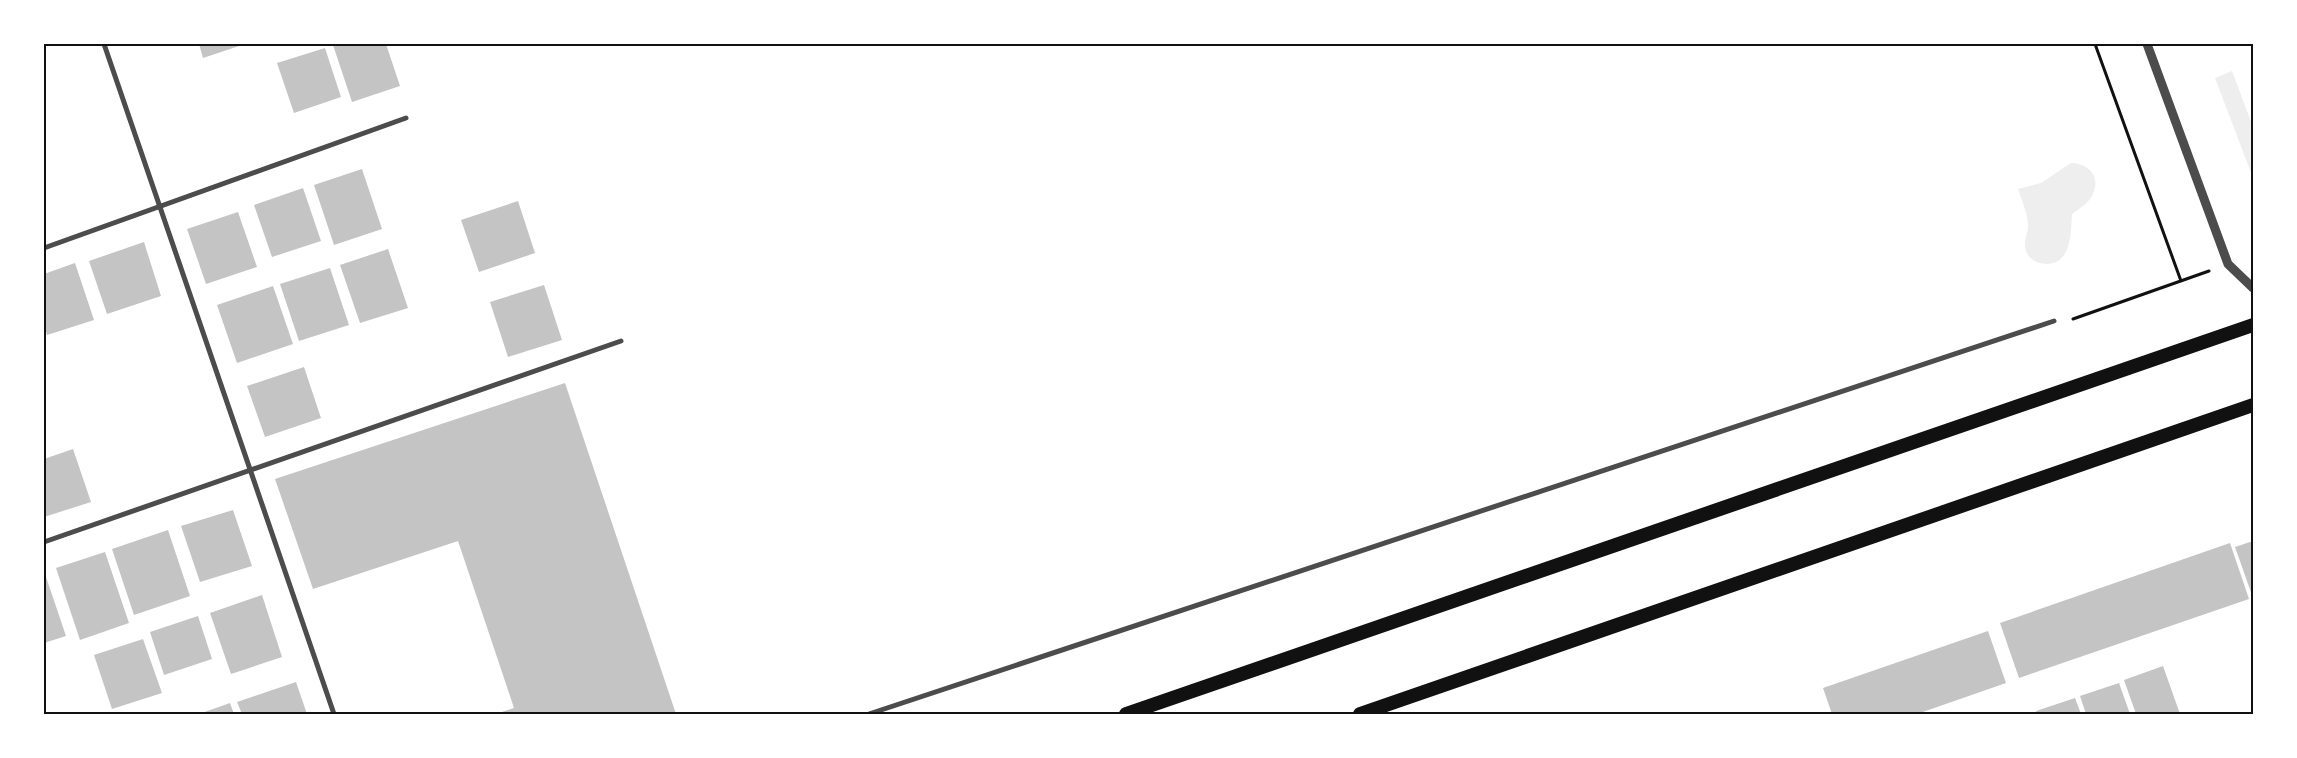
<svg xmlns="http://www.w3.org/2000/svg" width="2297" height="758" viewBox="0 0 2297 758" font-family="'Titillium Web',sans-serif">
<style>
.green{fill:#eee}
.building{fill:#c4c4c4}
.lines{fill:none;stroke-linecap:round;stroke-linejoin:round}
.path{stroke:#111;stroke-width:3}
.minor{stroke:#4c4c4c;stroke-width:5}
.tertiary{stroke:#4c4c4c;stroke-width:9}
.trunk{stroke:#111;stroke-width:14}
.neatline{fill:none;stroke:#111;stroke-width:2}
</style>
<rect width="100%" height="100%" fill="#fff"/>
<path class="green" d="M 2232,71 L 2253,127 L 2253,178 L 2215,78 Z
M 2071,163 C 2086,163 2100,174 2094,191 C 2091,202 2080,208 2072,214 C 2071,228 2072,252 2058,261 C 2045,268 2026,262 2025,246 C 2024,239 2028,233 2028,227 C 2028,214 2022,201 2018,189 L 2041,183 Z"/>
<path class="building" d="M 199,44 L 245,44 L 203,58 Z
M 336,44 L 386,44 L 400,86 L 352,102 L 333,45 Z
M 325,48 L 341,97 L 294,113 L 277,63 Z
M 362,169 L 382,229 L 334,245 L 314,185 Z
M 303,188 L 321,241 L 272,257 L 254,205 Z
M 518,201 L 535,253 L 479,272 L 461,220 Z
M 238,212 L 257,267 L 206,284 L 187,229 Z
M 144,242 L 161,296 L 107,314 L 89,261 Z
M 388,249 L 408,308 L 360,323 L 340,265 Z
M 75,263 L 94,320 L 47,335 L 44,324 L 44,274 Z
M 330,268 L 349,325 L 299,341 L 280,284 Z
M 544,285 L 562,340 L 508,357 L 490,302 Z
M 273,286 L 293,344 L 237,363 L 217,305 Z
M 304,367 L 321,418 L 265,437 L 247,386 Z
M 565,383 L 676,714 L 496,714 L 514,708 L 458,541 L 313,589 L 275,479 Z
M 73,449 L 91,502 L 44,517 L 44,459 Z
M 233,510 L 252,566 L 200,582 L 181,526 Z
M 168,530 L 190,596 L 134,615 L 112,549 Z
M 2253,541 L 2253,598 L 2235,547 Z
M 2230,543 L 2249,599 L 2019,678 L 2000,623 Z
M 105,552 L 129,623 L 80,640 L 56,568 Z
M 44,571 L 66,636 L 44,643 Z
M 262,595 L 282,657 L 231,674 L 210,613 Z
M 198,616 L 212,659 L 164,675 L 150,632 Z
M 1988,631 L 2006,683 L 1917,714 L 1832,714 L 1823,688 Z
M 143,639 L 162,693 L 112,709 L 94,655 Z
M 2163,666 L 2180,714 L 2136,714 L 2124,680 Z
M 296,682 L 307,714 L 242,714 L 237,702 Z
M 2119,683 L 2130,714 L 2086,714 L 2080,696 Z
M 2075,698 L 2081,714 L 2037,714 L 2036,711 Z
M 230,703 L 234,714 L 199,714 Z"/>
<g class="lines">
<path class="path" d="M 2095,44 L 2181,281
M 2073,319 L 2209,271"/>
<path class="minor" d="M 104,44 L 334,714
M 44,248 L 406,118
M 44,542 L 621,341
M 869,714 L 2054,321"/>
<path class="tertiary" d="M 2147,44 L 2228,264 L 2253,288"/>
<path class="trunk" d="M 1126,714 L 2253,325
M 1360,714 L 2253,405"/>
</g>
<rect width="2297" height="758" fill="none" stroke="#ffffff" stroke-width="90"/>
<rect x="45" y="45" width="2207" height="668" class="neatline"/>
</svg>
